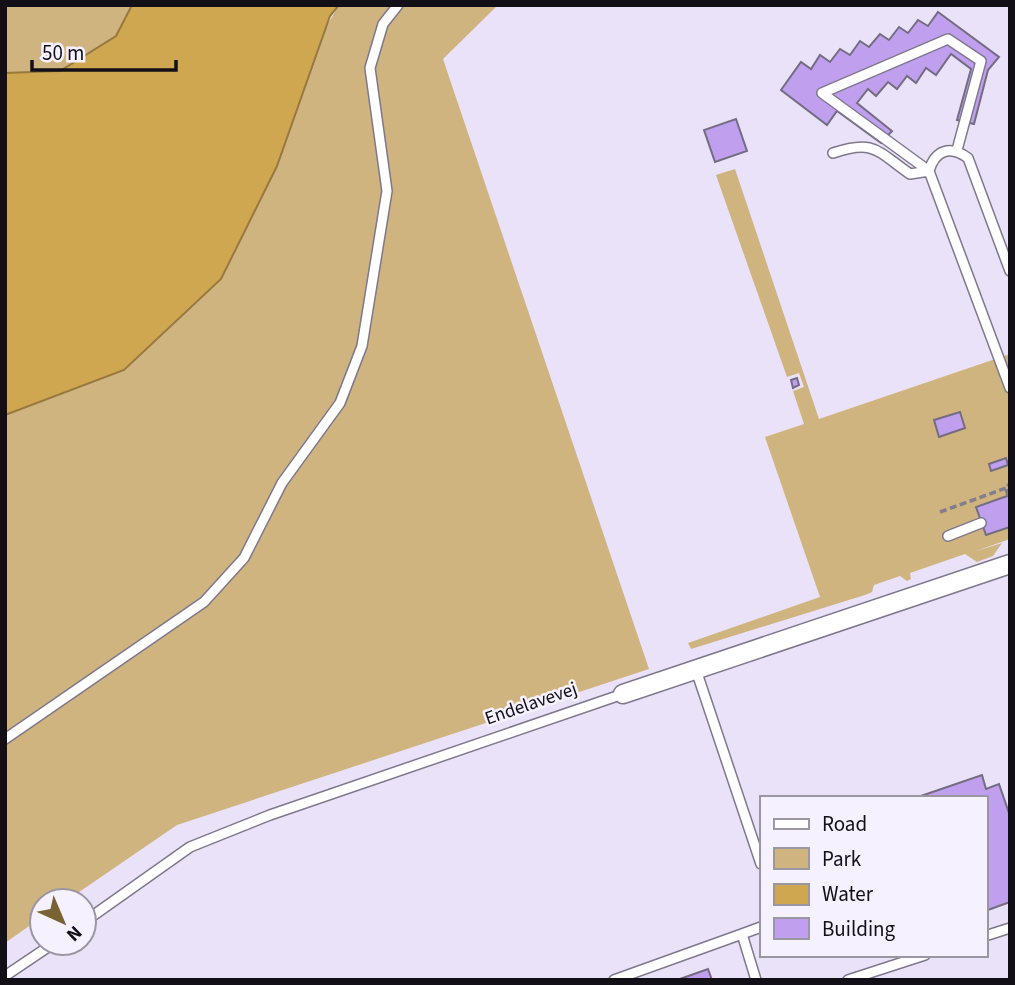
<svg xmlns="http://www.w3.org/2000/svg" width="1015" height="985" viewBox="0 0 1015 985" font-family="'Source Sans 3',sans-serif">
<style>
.green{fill:#cfb47f}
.water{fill:#d0a751;stroke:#977940;stroke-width:2}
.building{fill:#bf9fee;stroke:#746d81;stroke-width:2}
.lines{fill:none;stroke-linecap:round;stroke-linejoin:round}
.lane-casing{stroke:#7f788c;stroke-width:12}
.street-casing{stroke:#7f788c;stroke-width:21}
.path{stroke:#837e8d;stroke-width:3.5;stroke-dasharray:7 3.5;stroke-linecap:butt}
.lane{stroke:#fff;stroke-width:9}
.street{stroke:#fff;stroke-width:18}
.labels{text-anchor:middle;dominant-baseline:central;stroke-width:5;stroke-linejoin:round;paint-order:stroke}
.street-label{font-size:19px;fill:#120f17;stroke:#f6f1fe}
</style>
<rect width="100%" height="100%" fill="#eae2f8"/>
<path class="green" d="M 5,5 L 132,5 L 116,36 L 60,71 L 5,73 Z
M 339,5 L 498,5 L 443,59 L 649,669 L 177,825 L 66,901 L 42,901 L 42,917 L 5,943 L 5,415 L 124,370 Z
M 735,169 L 819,419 L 1010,354 L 1010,539 L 973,552 L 1002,543 L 993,556 L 977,562 L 965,554 L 910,573 L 911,579 L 907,581 L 900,576 L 874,585 L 872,592 L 865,595 L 691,649 L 688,643 L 820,597 L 765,437 L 804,424 L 793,391 L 804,387 L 799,373 L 787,377 L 716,175 Z"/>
<path class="water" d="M 132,5 L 339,5 L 330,16 L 277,166 L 221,279 L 124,370 L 5,415 L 5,73 L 60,71 L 116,36 Z"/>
<path class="building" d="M 938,12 L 999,57 L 988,70 L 974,124 L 957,120 L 971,69 L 951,54 L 936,75 L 926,68 L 916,83 L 907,76 L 897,89 L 888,82 L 876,96 L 868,89 L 857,103 L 892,131 L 881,143 L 837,111 L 827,125 L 781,90 L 801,62 L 811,69 L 820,55 L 830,62 L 840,49 L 850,55 L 860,41 L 869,47 L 880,34 L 889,40 L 899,27 L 908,33 L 918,20 L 928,26 Z
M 736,119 L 747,151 L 715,162 L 704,130 Z
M 797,378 L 799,385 L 793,388 L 791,380 Z
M 960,412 L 965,428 L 939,437 L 934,420 Z
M 1006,458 L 1008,465 L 991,471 L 989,464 Z
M 1010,495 L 1010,527 L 986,535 L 976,507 Z
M 982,775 L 986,789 L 999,784 L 1010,816 L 1010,902 L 985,911 L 985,798 L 915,798 Z
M 708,969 L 712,980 L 677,980 Z"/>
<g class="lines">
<g class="lane-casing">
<path id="lane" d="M 833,153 C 874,139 877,151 910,174 L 929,171
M 929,171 L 822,93 L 948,39 L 981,61 L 957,150
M 1010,271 L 968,158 C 950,145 935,150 929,171 L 1010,388
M 948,536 L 981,523
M 696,670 L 761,864
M 5,739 L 204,602 L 244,558 L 282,483 L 340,403 L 362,346 L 387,191 L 370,68 L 383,24 L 398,5
M 84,922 L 190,847 L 270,815 L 623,694
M 742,934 L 761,927
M 985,936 L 1010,928
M 5,976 L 54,943
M 614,980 L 742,934 L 756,980
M 848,980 L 925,955"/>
</g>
<g class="street-casing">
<path id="street" d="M 623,694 L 1010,564"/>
</g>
<path class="path" d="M 1008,496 L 1006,488 L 1010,483
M 940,512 L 1006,488"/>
<use href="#lane" class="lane"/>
<use href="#street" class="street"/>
</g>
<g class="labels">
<g class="street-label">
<text transform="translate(531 704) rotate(-19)">Endelavevej</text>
</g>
</g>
<rect width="1015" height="985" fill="none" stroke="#120f17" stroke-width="14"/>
<rect x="760" y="796" width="228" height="161" fill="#f6f1fe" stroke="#9b97a2" stroke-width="2"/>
<rect x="774" y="819" width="35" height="10" fill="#ffffff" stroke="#9b97a2" stroke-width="2"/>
<text x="822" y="831" font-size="21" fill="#120f17">Road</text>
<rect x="774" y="848" width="35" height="21" fill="#cfb47f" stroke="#9b97a2" stroke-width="2"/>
<text x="822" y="866" font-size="21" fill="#120f17">Park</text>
<rect x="774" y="884" width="35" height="21" fill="#d0a751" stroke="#9b97a2" stroke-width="2"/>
<text x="822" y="901" font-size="21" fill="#120f17">Water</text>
<rect x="774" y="918" width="35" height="21" fill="#bf9fee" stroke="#9b97a2" stroke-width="2"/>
<text x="822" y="936" font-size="21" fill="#120f17">Building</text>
<g transform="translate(63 922) rotate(136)"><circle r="33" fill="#f6f1fe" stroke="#9b97a2" stroke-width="2"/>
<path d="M0-5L12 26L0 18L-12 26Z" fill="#7a6333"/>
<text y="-10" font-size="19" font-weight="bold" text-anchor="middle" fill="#120f17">N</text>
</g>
<path d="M32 60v10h144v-10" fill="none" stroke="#120f17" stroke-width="3.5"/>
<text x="42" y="60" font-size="21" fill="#120f17" stroke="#f6f1fe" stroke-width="5" paint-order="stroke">50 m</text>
</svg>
